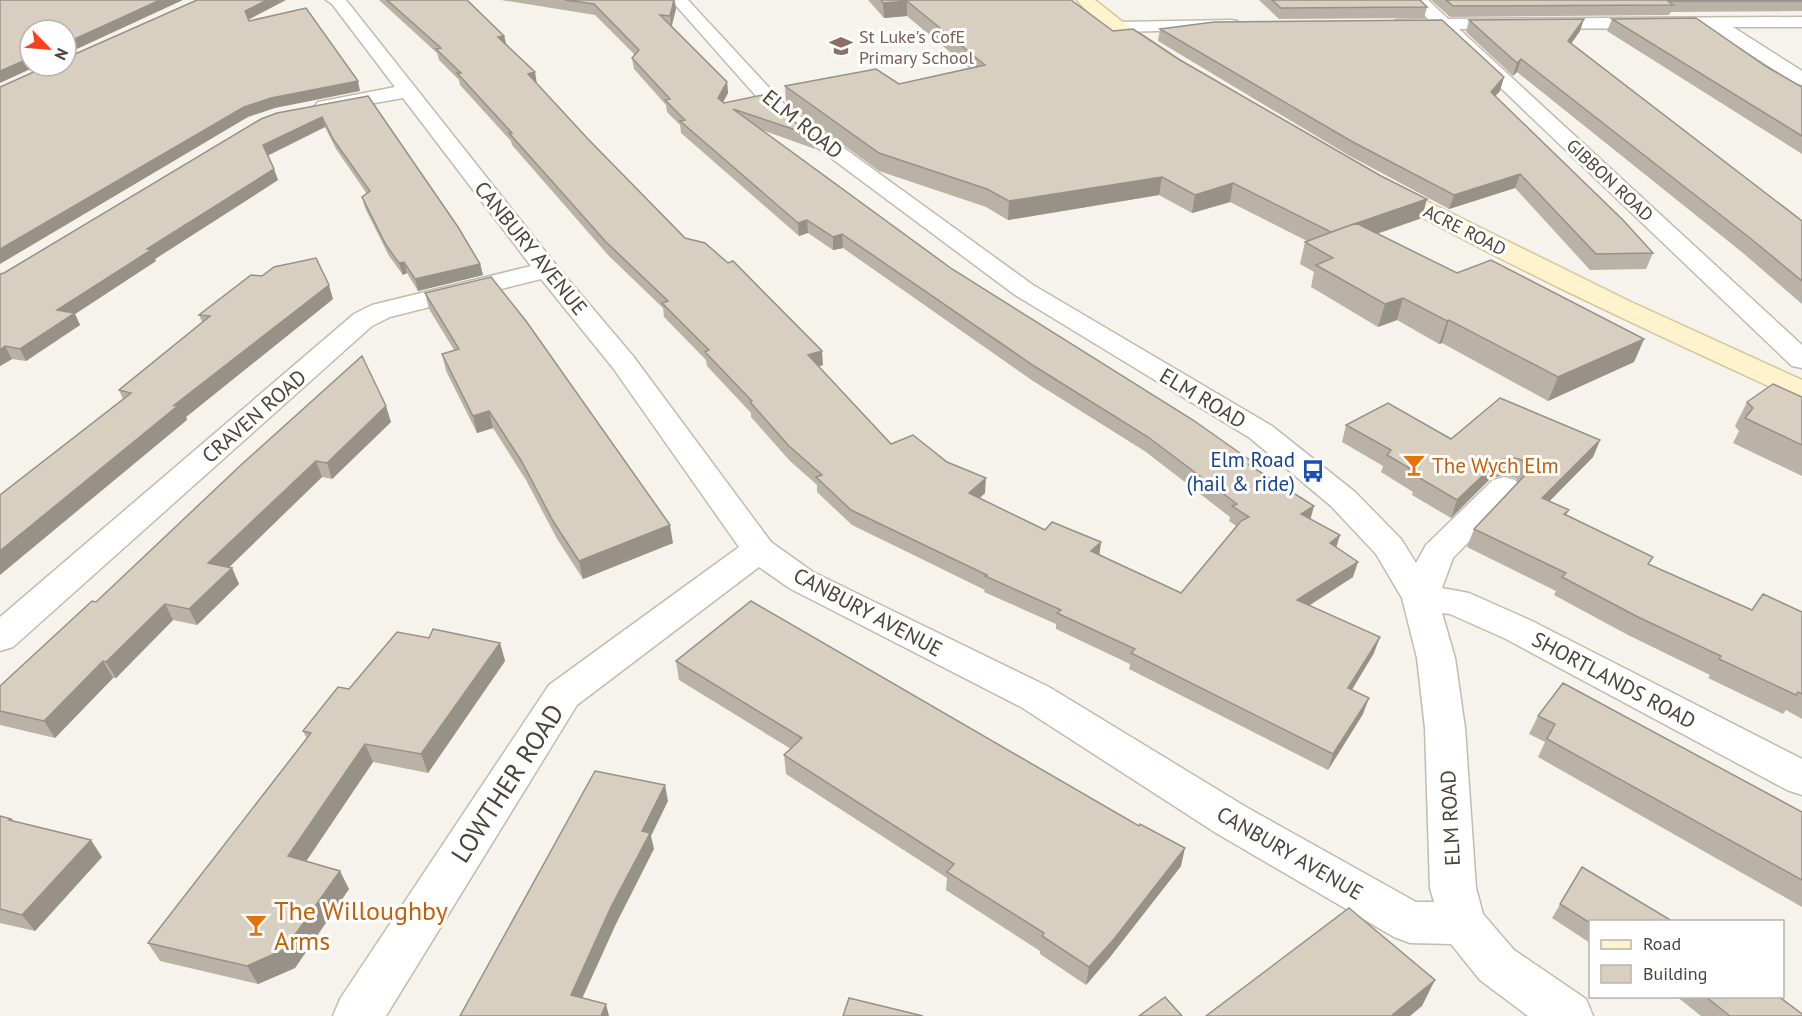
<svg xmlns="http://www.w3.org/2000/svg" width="1802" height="1016" viewBox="0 0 1802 1016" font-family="'PT Sans',sans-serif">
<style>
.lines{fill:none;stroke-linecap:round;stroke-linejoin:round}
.street-casing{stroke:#c2bbae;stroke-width:3}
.secondary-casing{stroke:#d6c79b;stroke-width:3}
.street{fill:#fff;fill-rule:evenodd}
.secondary{fill:#fff3cd;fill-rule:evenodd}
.wall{fill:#bab2a6}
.shaded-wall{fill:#979187}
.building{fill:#d8cfc1;stroke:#979187;stroke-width:1.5}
.labels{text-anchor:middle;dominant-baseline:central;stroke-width:6;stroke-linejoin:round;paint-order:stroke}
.far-education-label{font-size:18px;fill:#785e54;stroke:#fff;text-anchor:start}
.far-street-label{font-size:18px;fill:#4b4439;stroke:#fff}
.street-label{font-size:21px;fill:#4b4439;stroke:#fff}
.transit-label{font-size:21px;fill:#164399;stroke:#fff;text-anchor:end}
.food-label{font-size:21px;fill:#c56008;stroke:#fff;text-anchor:start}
.near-street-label{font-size:26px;fill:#4b4439;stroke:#fff}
.near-food-label{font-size:26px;fill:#c56008;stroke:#fff;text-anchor:start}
</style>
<rect width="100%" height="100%" fill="#f6f3ec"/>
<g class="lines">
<g class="street-casing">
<path id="street" d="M 326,0 L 346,0 L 556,265 L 633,356 L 771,542 L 813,572 L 1049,687 L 1246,807 L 1416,902 L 1434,902 L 1430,888 L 1425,728 L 1417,658 L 1402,598 L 1376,554 L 1331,506 L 1250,438 L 1015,295 L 772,114 L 671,0 L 688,0 L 786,106 L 1033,285 L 1272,426 L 1355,492 L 1401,539 L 1416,563 L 1426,545 L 1493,480 L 1504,477 L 1515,480 L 1520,487 L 1515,494 L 1453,558 L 1442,588 L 1469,593 L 1532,621 L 1802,759 L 1802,795 L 1787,790 L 1506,639 L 1450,614 L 1442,613 L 1455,658 L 1465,728 L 1476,888 L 1483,914 L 1514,950 L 1586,999 L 1593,1016 L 1528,1016 L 1480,980 L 1451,944 L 1410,943 L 1394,937 L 1216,833 L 1021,707 L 789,588 L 759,567 L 577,705 L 386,1016 L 333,1016 L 340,999 L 549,685 L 739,547 L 613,368 L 541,279 L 390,317 L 372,326 L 13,647 L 0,651 L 0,617 L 354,314 L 372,305 L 531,266 L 403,98 L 325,112 L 318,110 L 315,106 L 318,102 L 395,87 L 332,4 Z
M 1410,0 L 1428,0 L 1448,19 L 1802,17 L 1802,27 L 1733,27 L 1802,71 L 1802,85 L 1795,83 L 1709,28 L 1459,29 L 1802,345 L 1802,368 L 1792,366 L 1439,29 L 1396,28 L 1393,24 L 1396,20 L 1428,19 Z
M 1231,20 L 1237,21 L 1240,25 L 1237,29 L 1118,32 L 1112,31 L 1109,27 L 1112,23 L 1118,22 Z"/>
</g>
<g class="secondary-casing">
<path id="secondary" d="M 1077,0 L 1095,0 L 1124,23 L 1170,54 L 1167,58 C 1149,62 1089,16 1077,0 Z
M 1386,181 L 1629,301 L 1802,380 L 1802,400 L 1792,397 C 1652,332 1512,269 1378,193 L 1375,188 L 1378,183 Z"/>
</g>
<use href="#street" class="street"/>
<use href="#secondary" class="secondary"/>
</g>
<path class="wall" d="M 379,0 L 467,0 L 504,36 L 506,45 L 537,84 L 588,139 L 685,238 L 823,365 L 818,367 L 891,444 L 985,493 L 980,498 L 1045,530 L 1101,542 L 1099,555 L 1181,593 L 1236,526 L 1229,521 L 1230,517 L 1146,452 L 1033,381 L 843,248 L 833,250 L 808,233 L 799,236 L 681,133 L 680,125 L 667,112 L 666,105 L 634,69 L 632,58 L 635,55 L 595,15 L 501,0 L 675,0 L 676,9 L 672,26 L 727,82 L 728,93 L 723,102 L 770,104 L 814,136 L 815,149 L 762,130 L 952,269 L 1252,468 L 1310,519 L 1340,535 L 1336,548 L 1353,577 L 1309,606 L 1374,653 L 1352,690 L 1363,714 L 1328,770 L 1129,669 L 1130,664 L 1056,629 L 1056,624 L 984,592 L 985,590 L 852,525 L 817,492 L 817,485 L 790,461 L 751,417 L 751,413 L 707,366 L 706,360 L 664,317 L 663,308 L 608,255 L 512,145 L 511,141 L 460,85 L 459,80 L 439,60 L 437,53 Z
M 868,0 L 1071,0 L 1113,31 L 1422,218 L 1377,234 L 1457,273 L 1644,339 L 1634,362 L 1548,401 L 1442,343 L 1439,344 L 1397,320 L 1378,327 L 1311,287 L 1314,272 L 1300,264 L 1305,242 L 1307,241 L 1230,202 L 1192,213 L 1159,195 L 1008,220 L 986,207 L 879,171 L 786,103 L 785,86 L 899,84 L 969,68 L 907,16 L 884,18 Z
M 1259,0 L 1420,0 L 1427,7 L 1424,18 L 1279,19 Z
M 1431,0 L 1802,0 L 1802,11 L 1671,12 L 1669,15 L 1450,17 Z
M 1612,19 L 1767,67 L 1802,87 L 1802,154 L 1607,31 Z
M 1469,20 L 1580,31 L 1571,43 L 1802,221 L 1802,304 L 1743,253 L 1517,72 L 1513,76 L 1466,32 Z
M 1160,29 L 1500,91 L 1495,96 L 1653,253 L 1646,269 L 1590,270 L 1515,188 L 1449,209 L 1348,155 L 1158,41 Z
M 368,96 L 480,264 L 483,275 L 418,291 L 407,273 L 403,275 L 389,256 L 365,208 L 362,197 L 367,194 L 336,149 L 325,127 L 268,155 L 278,180 L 155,259 L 156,261 L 75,314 L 80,325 L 26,361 L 12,359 L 0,366 L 4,273 Z
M 425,293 L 673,543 L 583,579 L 557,539 L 526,480 L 493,428 L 477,433 L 446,371 L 442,354 L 454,350 L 429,309 Z
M 333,299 L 186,417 L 187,420 L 123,399 L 119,390 L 202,322 L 199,315 Z
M 1802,397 L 1802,476 L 1733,443 L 1739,431 L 1735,426 L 1747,402 Z
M 391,422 L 332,479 L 322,477 L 229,567 L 232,568 L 239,584 L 197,625 L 173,620 L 116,678 L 113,678 L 55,738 L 0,725 L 0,686 L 96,602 L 242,464 Z
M 1346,425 L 1451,439 L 1600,440 L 1593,457 L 1549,501 L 1569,510 L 1566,516 L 1649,564 L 1752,610 L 1802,612 L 1802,719 L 1786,710 L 1783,714 L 1708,678 L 1710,675 L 1628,635 L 1554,595 L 1556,591 L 1467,547 L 1474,529 L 1518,482 L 1516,478 L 1503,475 L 1491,478 L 1451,518 L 1412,495 L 1413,492 L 1381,472 L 1383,466 L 1342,442 Z
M 429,638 L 500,643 L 505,661 L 428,773 L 373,762 L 306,861 L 349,889 L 295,968 L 258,984 L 160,961 L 148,943 L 307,739 L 303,731 L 349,689 Z
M 676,661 L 1181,866 L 1110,957 L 1086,985 L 1040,954 L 1040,951 L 946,890 L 947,878 L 786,774 L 784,755 L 791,749 L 679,680 Z
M 1538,716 L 1802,812 L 1802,907 L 1538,757 L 1545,742 L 1529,734 Z
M 0,816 L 11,819 L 13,821 L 102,857 L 35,931 L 0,923 Z
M 1582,867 L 1590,921 L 1590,943 L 1552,918 Z
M 1676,996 L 1778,996 L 1802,1016 L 1701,1016 Z"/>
<path class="shaded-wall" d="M 160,0 L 183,0 L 66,54 L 66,43 Z
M 267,0 L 286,0 L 248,20 L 245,11 Z
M 674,0 L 676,9 L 671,27 L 670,16 Z
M 907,1 L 907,16 L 884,18 L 883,3 Z
M 1584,19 L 1580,31 L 1564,54 L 1568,41 Z
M 504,36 L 507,47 L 498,37 Z
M 30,58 L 30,66 L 37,66 L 0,83 L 0,71 Z
M 1521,59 L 1517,72 L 1513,76 L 1517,63 Z
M 535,72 L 537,84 L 528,74 Z
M 1504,77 L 1500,91 L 1487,105 L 1491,92 Z
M 358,81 L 360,91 L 275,108 L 248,117 L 0,264 L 0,249 L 244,107 L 271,98 Z
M 727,82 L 728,93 L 719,110 L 718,98 Z
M 322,117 L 325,127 L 267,156 L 263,145 Z
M 274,169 L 278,180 L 155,259 L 156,261 L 75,314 L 80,325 L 26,361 L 20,349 L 57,310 L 147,249 Z
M 1520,174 L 1515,188 L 1449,209 L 1454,195 Z
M 1162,177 L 1159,195 L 1008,220 L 1009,201 Z
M 1233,183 L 1230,202 L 1192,213 L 1195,195 Z
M 1427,199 L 1422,218 L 1326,251 L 1331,232 Z
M 807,220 L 808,233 L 799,236 L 798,223 Z
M 842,234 L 843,248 L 833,250 L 833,237 Z
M 404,262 L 407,273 L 403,275 L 399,263 Z
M 480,264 L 483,275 L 418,291 L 415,279 Z
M 329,285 L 333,299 L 186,417 L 187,420 L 0,575 L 0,551 L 173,406 Z
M 1403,298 L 1397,320 L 1378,327 L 1385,304 Z
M 1449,320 L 1442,343 L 1439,344 L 1447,321 Z
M 1644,339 L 1634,362 L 1548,401 L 1558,377 Z
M 5,346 L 12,359 L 0,366 L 0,350 Z
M 822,351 L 823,365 L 808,370 L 808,355 Z
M 386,406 L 391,422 L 332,479 L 327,463 Z
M 489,411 L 493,428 L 477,433 L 473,416 Z
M 1600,440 L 1593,457 L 1535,516 L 1542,498 Z
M 1510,457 L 1503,475 L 1491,478 L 1451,518 L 1457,500 L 1498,461 Z
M 316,461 L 322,477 L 216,580 L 208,563 Z
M 986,478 L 985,493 L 968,508 L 969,493 Z
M 1314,506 L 1310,521 L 1301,514 Z
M 670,525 L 673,543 L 583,579 L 579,561 Z
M 1340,535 L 1335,551 L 1330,543 Z
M 1101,542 L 1099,558 L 1091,551 Z
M 1358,562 L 1353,577 L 1292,616 L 1297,600 Z
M 232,568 L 239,584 L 197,625 L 189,609 Z
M 165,604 L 173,620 L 116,678 L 106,662 Z
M 1380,637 L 1374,653 L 1343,704 L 1348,688 Z
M 500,643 L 505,661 L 428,773 L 421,754 Z
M 103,661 L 113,678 L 55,738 L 44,721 Z
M 1369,698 L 1363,714 L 1328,770 L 1333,754 Z
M 365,744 L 373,762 L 297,875 L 288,856 Z
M 665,785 L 668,801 L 651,836 L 654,849 L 616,924 L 576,1012 L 571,995 L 642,831 Z
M 91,840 L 102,857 L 35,931 L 22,915 Z
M 1185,848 L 1181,866 L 1110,957 L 1086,985 L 1089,967 Z
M 340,871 L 349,889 L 295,968 L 258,984 L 247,966 Z
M 1435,980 L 1422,1006 L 1410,1016 L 1391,1016 Z
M 606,1004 L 609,1016 L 601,1016 Z"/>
<path class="building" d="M 0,0 L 160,0 L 66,43 L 66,30 L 30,30 L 30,58 L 0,71 Z
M 197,0 L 267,0 L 245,11 L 249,21 L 306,8 L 358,81 L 271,98 L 244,107 L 0,249 L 0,87 L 47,66 L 66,66 L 66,58 Z
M 387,0 L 467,0 L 504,36 L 498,37 L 535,72 L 528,74 L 588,139 L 685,238 L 705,243 L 728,263 L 733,261 L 822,351 L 808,355 L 891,444 L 913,435 L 947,462 L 986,478 L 969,493 L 1045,530 L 1052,522 L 1101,542 L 1091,551 L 1181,593 L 1241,521 L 1249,517 L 1232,506 L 1237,504 L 1148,437 L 1034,366 L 842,234 L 833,237 L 807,220 L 798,223 L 680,121 L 685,120 L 665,100 L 670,99 L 632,58 L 639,50 L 594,4 L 565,0 L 674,0 L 670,16 L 660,15 L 727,82 L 718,98 L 724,103 L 762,95 L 770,104 L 814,136 L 733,109 L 952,269 L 1193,420 L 1254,463 L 1249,465 L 1314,506 L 1301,514 L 1340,535 L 1330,543 L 1358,562 L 1297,600 L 1380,637 L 1348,688 L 1369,698 L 1333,754 L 1131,653 L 1135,649 L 1057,613 L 1061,610 L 985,576 L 987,575 L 851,510 L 816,477 L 822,475 L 789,446 L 750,402 L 752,401 L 705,352 L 709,350 L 662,303 L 668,301 L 606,242 L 509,133 L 512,133 L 457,73 L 461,73 L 436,49 L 441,48 Z
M 881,0 L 1071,0 L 1113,31 L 1133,29 L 1180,60 L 1381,176 L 1427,199 L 1331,232 L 1233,183 L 1195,195 L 1162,177 L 1009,201 L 987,189 L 879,153 L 785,86 L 876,69 L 899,84 L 985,65 L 907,1 L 883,3 Z
M 1272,0 L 1420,0 L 1427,7 L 1281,8 Z
M 1446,0 L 1802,0 L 1802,1 L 1668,1 L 1673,5 L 1453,6 Z
M 1696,18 L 1767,67 L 1802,87 L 1802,136 L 1612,19 Z
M 1584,19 L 1568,41 L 1802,221 L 1802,281 L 1750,238 L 1521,59 L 1517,63 L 1469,20 Z
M 1442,20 L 1504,77 L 1491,92 L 1623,220 L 1653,253 L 1596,254 L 1520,174 L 1454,195 L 1351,141 L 1160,29 L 1214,22 Z
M 368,96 L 458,227 L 480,264 L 415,279 L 404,262 L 399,263 L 386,245 L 362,197 L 370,191 L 333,139 L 322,117 L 263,145 L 274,169 L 147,249 L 151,250 L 57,310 L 75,313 L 20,349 L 5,346 L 0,350 L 0,274 L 4,273 L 261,119 L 277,113 Z
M 1356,223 L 1457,273 L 1491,260 L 1644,339 L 1558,377 L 1449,320 L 1447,321 L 1403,298 L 1385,304 L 1316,265 L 1333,258 L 1305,242 Z
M 316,258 L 329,285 L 173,406 L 180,404 L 0,551 L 0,495 L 131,393 L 119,390 L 210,316 L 199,315 L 251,275 L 262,276 L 274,267 Z
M 491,277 L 526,321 L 670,525 L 579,561 L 553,521 L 522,462 L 489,411 L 473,416 L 442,354 L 459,349 L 425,293 Z
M 362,356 L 386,406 L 327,463 L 316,461 L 208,563 L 232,568 L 189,609 L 165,604 L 106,662 L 103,661 L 44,721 L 0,711 L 0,686 L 92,601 L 96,602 L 242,464 Z
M 1773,384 L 1802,397 L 1802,445 L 1745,418 L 1753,408 L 1747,402 Z
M 1500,398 L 1600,440 L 1542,498 L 1569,510 L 1564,514 L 1653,557 L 1648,564 L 1752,610 L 1763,594 L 1802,612 L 1802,694 L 1798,692 L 1796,695 L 1719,659 L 1721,656 L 1638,617 L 1562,577 L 1566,573 L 1474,529 L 1529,471 L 1522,460 L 1510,457 L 1498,461 L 1457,500 L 1418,477 L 1421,475 L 1387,455 L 1391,450 L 1346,425 L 1388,403 L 1451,439 Z
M 751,601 L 1139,826 L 1140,824 L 1185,848 L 1114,939 L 1089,967 L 1042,936 L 1044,933 L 947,872 L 954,864 L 784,755 L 802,738 L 676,661 Z
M 433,629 L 500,643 L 421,754 L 365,744 L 288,856 L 340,871 L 285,949 L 247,966 L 148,943 L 311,733 L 303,731 L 338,687 L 349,689 L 397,632 L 429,638 Z
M 1563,683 L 1802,812 L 1802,880 L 1547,739 L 1555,724 L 1538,716 Z
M 595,771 L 665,785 L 642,831 L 650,833 L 611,907 L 571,995 L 606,1004 L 601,1016 L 460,1016 Z
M 0,816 L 11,819 L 9,820 L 91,840 L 22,915 L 0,909 Z
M 1582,867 L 1672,921 L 1590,921 L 1590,923 L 1560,904 Z
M 1349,908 L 1435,980 L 1391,1016 L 1206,1016 Z
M 1705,996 L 1778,996 L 1802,1014 L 1802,1016 L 1730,1016 Z
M 1165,997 L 1182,1016 L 1139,1016 Z
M 849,998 L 923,1016 L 843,1016 Z"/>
<defs>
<g id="school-bare" transform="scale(1.8)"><path d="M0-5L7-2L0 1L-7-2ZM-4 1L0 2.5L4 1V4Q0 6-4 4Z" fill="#8d6e63" stroke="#fff" stroke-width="2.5" paint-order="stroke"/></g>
<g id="bar-bare" transform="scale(1.8)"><path d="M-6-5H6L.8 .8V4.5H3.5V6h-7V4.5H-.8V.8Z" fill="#e8710a" stroke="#fff" stroke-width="2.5" paint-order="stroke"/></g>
<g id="bus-bare" transform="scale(1.8)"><path d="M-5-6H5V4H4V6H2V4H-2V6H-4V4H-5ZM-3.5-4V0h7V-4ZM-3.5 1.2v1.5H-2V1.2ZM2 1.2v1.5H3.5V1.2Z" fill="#1a4fb4" stroke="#fff" stroke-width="2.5" paint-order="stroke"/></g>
</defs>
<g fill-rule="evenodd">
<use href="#school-bare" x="841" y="46"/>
<use href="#bar-bare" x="1414" y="465"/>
<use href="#bus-bare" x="1313" y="471"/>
<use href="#bar-bare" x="256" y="925"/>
</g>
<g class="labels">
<g class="far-education-label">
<text x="859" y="36">St Luke's CofE<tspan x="859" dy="21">Primary School</tspan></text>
</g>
<g class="far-street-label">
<text transform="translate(1610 180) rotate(43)">GIBBON ROAD</text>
<text transform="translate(1465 230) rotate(27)">ACRE ROAD</text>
</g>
<g class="street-label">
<text transform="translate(803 124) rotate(39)">ELM ROAD</text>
<text transform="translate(531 248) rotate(51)">CANBURY AVENUE</text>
<text transform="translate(1203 398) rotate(31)">ELM ROAD</text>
<text transform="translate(254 416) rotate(-41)">CRAVEN ROAD</text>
<text transform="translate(868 612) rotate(28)">CANBURY AVENUE</text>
<text transform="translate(1614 680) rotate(28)">SHORTLANDS ROAD</text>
<text transform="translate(1450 818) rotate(-93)">ELM ROAD</text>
<text transform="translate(1290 853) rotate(30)">CANBURY AVENUE</text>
</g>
<g class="transit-label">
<text x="1295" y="459">Elm Road<tspan x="1295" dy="24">(hail &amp; ride)</tspan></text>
</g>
<g class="food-label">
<text x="1432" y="465">The Wych Elm</text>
</g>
<g class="near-street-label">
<text transform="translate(507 783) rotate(-57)">LOWTHER ROAD</text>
</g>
<g class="near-food-label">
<text x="274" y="910">The Willoughby<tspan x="274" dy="30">Arms</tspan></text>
</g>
</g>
<rect x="1589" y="920" width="195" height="78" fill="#ffffff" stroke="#b7b4b0" stroke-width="1.5"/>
<rect x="1601" y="940" width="30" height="9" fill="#fff3cd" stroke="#b7b4b0" stroke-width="1.5"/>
<text x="1643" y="950" font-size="18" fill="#4b4439">Road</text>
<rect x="1601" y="965" width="30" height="18" fill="#d8cfc1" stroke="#b7b4b0" stroke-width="1.5"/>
<text x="1643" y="980" font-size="18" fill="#4b4439">Building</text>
<g transform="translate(48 48) rotate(115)"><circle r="28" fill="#ffffff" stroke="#b7b4b0" stroke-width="1.5"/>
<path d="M0-4.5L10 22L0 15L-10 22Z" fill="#fc3f1d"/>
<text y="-9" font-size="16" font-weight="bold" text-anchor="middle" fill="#4b4439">N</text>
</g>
</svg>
